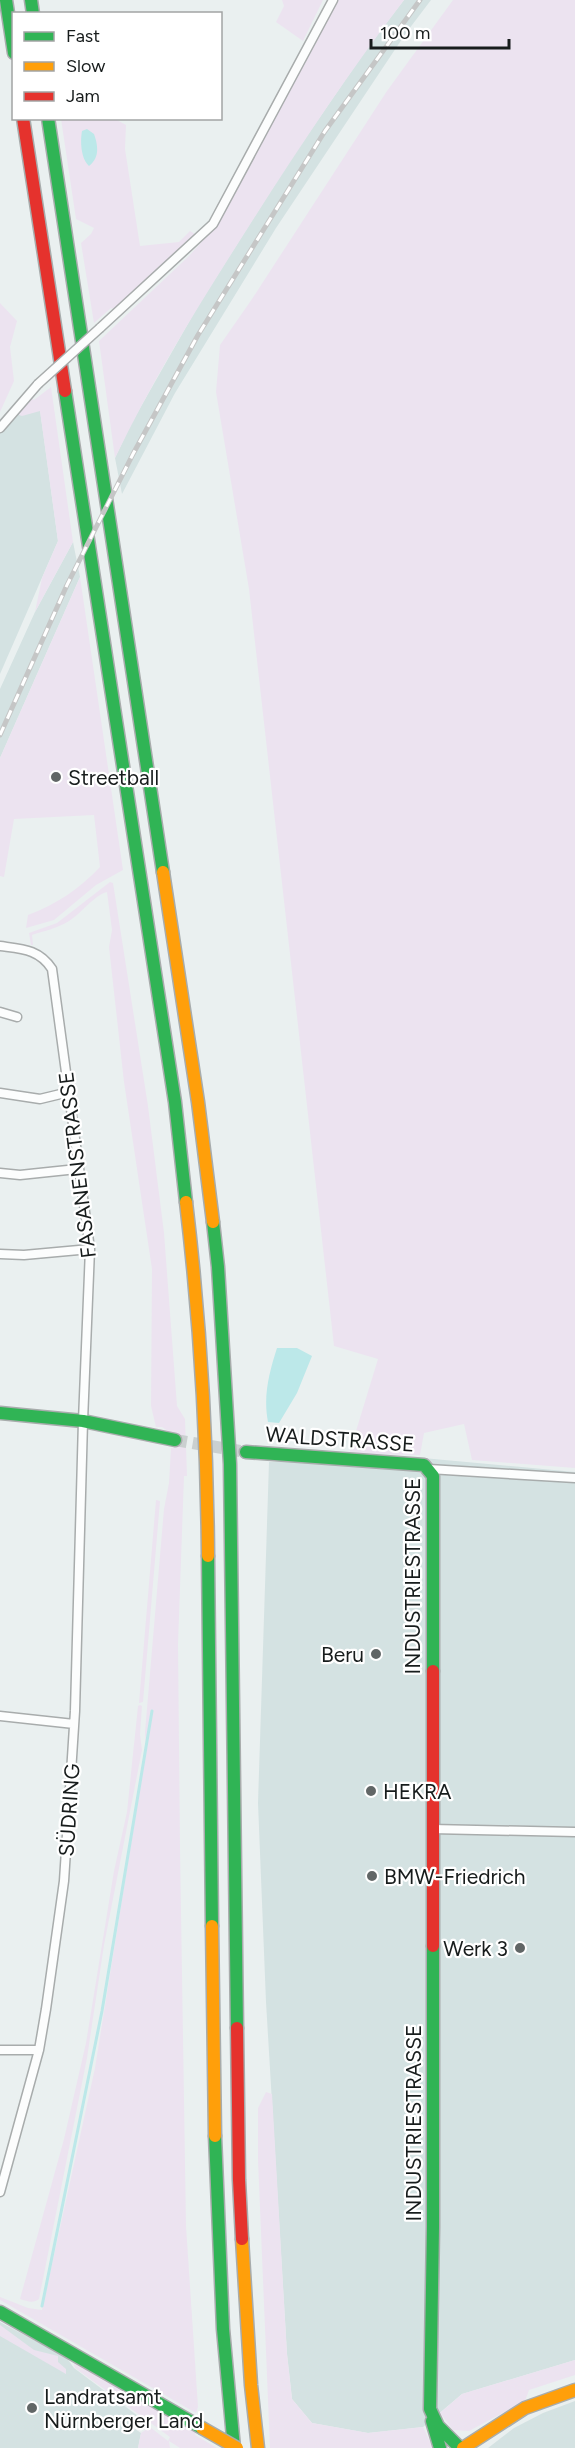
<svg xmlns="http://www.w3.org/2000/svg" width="575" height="2448" viewBox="0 0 575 2448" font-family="Figtree,sans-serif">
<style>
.built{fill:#d4e2e2}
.green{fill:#ece3f0}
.water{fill:#bce8e9}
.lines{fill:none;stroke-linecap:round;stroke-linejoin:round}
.stream{stroke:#bce8e9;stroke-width:3}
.secondary-tunnel{stroke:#cad0d0;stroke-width:12;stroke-dasharray:12 6;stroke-linecap:butt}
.street-casing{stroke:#a8acac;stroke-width:11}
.fast-casing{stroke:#a8acac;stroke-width:15}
.slow-casing{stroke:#a8acac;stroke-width:15}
.jam-casing{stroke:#a8acac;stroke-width:15}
.street{stroke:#fcfdfd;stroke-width:8}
.fast{stroke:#30b455;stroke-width:12}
.slow{stroke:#ff9f0a;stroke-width:12}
.jam{stroke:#e5322d;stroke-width:12}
.rail-casing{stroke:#c5c6c6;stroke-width:5}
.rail{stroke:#fff;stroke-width:3;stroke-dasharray:9;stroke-linecap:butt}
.street-bridge-casing{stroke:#a8acac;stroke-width:11;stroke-linecap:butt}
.slow-bridge-casing{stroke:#a8acac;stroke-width:15;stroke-linecap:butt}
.street-bridge{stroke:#fcfdfd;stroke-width:8}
.slow-bridge{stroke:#ff9f0a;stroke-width:12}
.poi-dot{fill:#616666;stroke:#fff;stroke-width:2}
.labels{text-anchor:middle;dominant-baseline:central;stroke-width:4.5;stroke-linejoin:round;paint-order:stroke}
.poi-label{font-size:21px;fill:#171c1c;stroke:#fff;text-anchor:start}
.street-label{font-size:21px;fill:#171c1c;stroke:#fff}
</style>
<rect width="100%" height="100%" fill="#eaf0f0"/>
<path class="built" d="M 404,0 L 431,0 L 406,33 L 276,228 L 175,393 L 122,494 L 115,458 L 131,424 L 198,306 L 289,162 L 368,47 Z
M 19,409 L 40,410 L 58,541 L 0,674 L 0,434 Z
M 73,542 L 80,577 L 0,758 L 0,689 L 35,612 Z
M 412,1457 L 575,1472 L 575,2360 L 462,2394 L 423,2427 L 368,2433 L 312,2423 L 292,2399 L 287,2354 L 266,2002 L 258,1803 L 269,1462 Z
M 0,2322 L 66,2357 L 74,2368 L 138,2416 L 135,2429 L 141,2433 L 138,2448 L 0,2448 Z
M 575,2401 L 575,2448 L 488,2448 L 514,2428 L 543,2413 Z"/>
<path class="green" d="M 282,0 L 323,0 L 303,41 L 276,22 L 284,6 Z
M 338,0 L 404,0 C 344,79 290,161 237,245 C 193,314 150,385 115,458 L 99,341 L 189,256 L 216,226 Z
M 453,0 L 575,0 L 575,1468 L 472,1460 L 464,1424 L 424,1433 L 420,1455 L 349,1454 L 378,1359 L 334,1346 L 249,589 L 216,392 L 220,345 L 252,299 L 387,91 Z
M 61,119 L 115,119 L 126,125 L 125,149 L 140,246 L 179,242 L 190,231 L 195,234 L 114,309 L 111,308 L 94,323 L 81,243 L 91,234 L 94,228 L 76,219 Z
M 0,303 L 17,321 L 10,347 L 14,381 L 0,412 Z
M 51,387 L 73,542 L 35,612 L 42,578 L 58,541 L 40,411 L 22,416 L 19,415 L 19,409 L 31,398 L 34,400 Z
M 80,577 L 123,870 L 96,885 L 54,920 L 26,928 L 28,915 C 57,904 79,889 100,867 L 94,815 L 14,819 L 4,877 L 0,876 L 0,758 Z
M 110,882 L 113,883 L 148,1106 L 164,1233 L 177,1406 L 185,1419 L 187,1476 L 184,1476 L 178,1644 L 180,1848 L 186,2226 L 198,2407 L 196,2413 L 0,2300 L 0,2297 L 28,2308 L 42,2310 L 95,2068 L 146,1750 L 145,1732 L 164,1509 L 169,1483 L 171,1448 L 175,1448 L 174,1435 L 162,1427 L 156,1427 L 151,1406 L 152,1269 L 124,1082 L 109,947 L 112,930 L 107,892 C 94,895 81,914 69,921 C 58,928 44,931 32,935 L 33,945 L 31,945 L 29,933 L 57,923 Z
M 156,1500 L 160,1501 L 143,1702 L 139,1703 Z
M 140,1705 L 142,1706 L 140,1734 L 142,1750 L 104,1945 L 87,2058 L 39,2299 C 33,2304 27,2301 20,2299 L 64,2139 L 86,2043 L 114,1871 L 127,1812 L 138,1706 Z
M 266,2092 L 272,2094 L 287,2354 L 292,2399 L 312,2423 L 368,2433 L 423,2427 L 433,2448 L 270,2448 L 258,2160 L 258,2108 Z
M 0,2325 L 34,2350 L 58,2356 L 58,2362 L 66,2369 L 66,2374 L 0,2336 Z
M 575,2360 L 575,2375 L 529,2390 L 525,2401 L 469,2431 L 453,2430 L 440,2413 L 462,2394 Z
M 73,2362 L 196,2432 L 195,2435 L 217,2448 L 180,2448 L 169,2441 L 170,2448 L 138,2448 L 141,2433 L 150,2427 L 168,2441 L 170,2437 L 75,2368 Z"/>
<path class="water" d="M 87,129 L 94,134 C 98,145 100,158 89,166 C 81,159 80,142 82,131 Z
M 277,1348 L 297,1348 L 312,1356 L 297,1393 L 279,1423 L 268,1422 C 263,1396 269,1373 277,1348 Z"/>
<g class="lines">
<path class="stream" d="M 42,2306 L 102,2011 L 152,1711"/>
<path class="secondary-tunnel" d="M 175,1440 L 246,1452"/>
<g class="street-casing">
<path id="street" d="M 100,328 L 213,224 L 333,0
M 0,428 L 38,384
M 0,946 C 22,949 39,949 52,969 L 90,1249 L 83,1421 L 75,1711 L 64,1881 L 46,2009 L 39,2050 L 0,2192
M 0,1012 L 17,1017
M 0,1093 L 40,1099 L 69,1092
M 0,1173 L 20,1175 L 77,1169
M 0,1254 L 24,1255 L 90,1249
M 429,1469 L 575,1478
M 0,1716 L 74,1724
M 432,1829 L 575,1832
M 0,2050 L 39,2050"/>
</g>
<g class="fast-casing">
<path id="fast" d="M 6,0 L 14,53
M 31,0 L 33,14
M 48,118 L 163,872
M 65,391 L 175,1102 L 186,1202
M 213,1222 L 218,1267 L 230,1464 L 237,2028
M 0,1413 L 83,1421 L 175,1440
M 246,1452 L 424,1465 L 433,1476 L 433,1671
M 208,1556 L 212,1926
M 433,1946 L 433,2227 L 430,2409 L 438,2426 L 460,2448
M 215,2136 L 223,2329 L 234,2448
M 0,2312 L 202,2428
M 432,2421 L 440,2448"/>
</g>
<g class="slow-casing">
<path id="slow" d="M 163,872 L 198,1102 L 213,1222
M 186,1202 C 200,1319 207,1438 208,1556
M 212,1926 L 215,2136
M 242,2239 L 251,2385 L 258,2448
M 463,2448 L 525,2408 L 575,2390"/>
</g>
<g class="jam-casing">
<path id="jam" d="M 23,118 L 65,391
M 433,1671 L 433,1946
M 237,2028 L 239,2180 L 242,2239"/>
</g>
<use href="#street" class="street"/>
<use href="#fast" class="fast"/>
<use href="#slow" class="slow"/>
<use href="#jam" class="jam"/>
<g class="rail-casing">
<path id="rail" d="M 0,735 L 67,585 L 133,454 L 198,335 L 325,131 L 420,0"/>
</g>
<use href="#rail" class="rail"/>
<g class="street-bridge-casing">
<path id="street-bridge" d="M 38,384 L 100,328"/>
</g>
<g class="slow-bridge-casing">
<path id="slow-bridge" d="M 202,2428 L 237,2448"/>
</g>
<use href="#street-bridge" class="street-bridge"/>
<use href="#slow-bridge" class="slow-bridge"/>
</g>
<g class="poi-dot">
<circle cx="56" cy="777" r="6"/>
<circle cx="376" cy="1654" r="6"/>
<circle cx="371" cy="1791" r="6"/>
<circle cx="372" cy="1876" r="6"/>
<circle cx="520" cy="1948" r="6"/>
<circle cx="32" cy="2408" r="6"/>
</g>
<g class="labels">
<g class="poi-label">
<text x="68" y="777">Streetball</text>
<text x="364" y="1654" text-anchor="end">Beru</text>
<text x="383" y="1791">HEKRA</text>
<text x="384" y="1876">BMW-Friedrich</text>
<text x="508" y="1948" text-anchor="end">Werk 3</text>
<text x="44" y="2396">Landratsamt<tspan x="44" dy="24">Nürnberger Land</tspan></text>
</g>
<g class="street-label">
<text transform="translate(77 1165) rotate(-97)">FASANENSTRASSE</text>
<text transform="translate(340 1439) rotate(4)">WALDSTRASSE</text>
<text transform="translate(412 1576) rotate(-90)">INDUSTRIESTRASSE</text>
<text transform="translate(69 1810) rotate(-86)">SÜDRING</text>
<text transform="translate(413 2123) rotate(-90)">INDUSTRIESTRASSE</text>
</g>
</g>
<rect x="12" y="12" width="210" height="108" fill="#ffffff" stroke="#a2a4a4" stroke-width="1.5"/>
<rect x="24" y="32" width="30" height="9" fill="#30b455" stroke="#a2a4a4" stroke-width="1.5"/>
<text x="66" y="42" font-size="18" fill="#171c1c">Fast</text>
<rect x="24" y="62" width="30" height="9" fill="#ff9f0a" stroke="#a2a4a4" stroke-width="1.5"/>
<text x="66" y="72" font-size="18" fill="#171c1c">Slow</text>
<rect x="24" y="92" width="30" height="9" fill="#e5322d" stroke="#a2a4a4" stroke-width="1.5"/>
<text x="66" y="102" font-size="18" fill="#171c1c">Jam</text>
<path d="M371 39v9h138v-9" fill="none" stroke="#171c1c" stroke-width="3"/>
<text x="380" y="39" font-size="18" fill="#171c1c" stroke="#ffffff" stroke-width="4.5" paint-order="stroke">100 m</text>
</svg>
